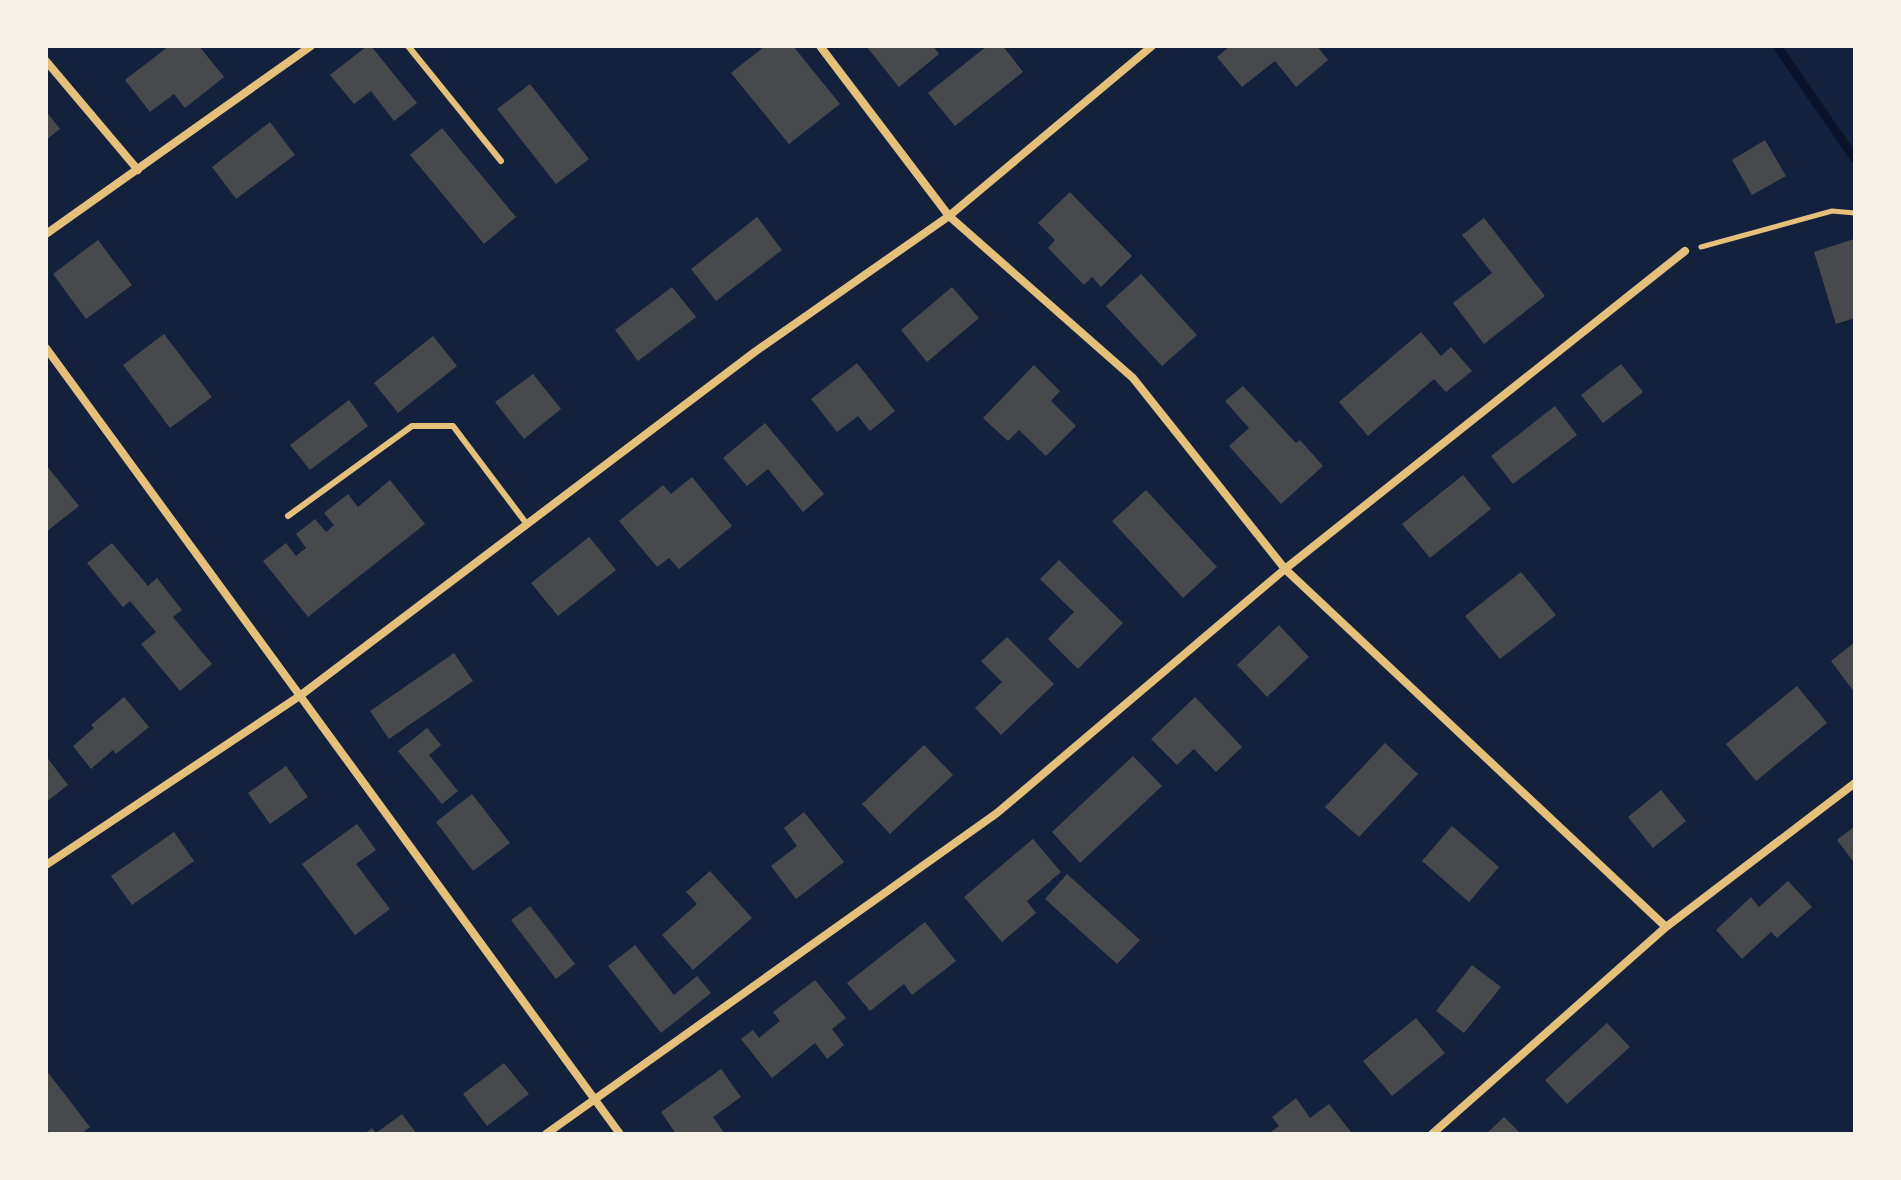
<svg xmlns="http://www.w3.org/2000/svg" width="1901" height="1180" viewBox="0 0 1901 1180" font-family="'Noto Sans',sans-serif">
<style>
.lines{fill:none;stroke-linecap:round;stroke-linejoin:round}
.stream{stroke:#0b132b;stroke-width:9}
.building{fill:#48494c}
.path{stroke:#e5c07b;stroke-width:5}
.service{stroke:#e5c07b;stroke-width:6}
.minor{stroke:#e5c07b;stroke-width:8}
</style>
<rect width="100%" height="100%" fill="#14213d"/>
<g class="lines">
<path class="stream" d="M 1777,46 L 1855,159"/>
</g>
<path class="building" d="M 169,46 L 199,46 L 224,77 L 185,108 L 174,94 L 150,112 L 125,80 Z
M 367,46 L 371,46 L 417,103 L 394,121 L 371,91 L 354,104 L 330,75 Z
M 765,46 L 793,46 L 840,104 L 789,144 L 731,73 Z
M 866,46 L 933,46 L 939,54 L 899,87 Z
M 987,46 L 1003,46 L 1023,72 L 955,126 L 928,93 Z
M 1230,46 L 1317,46 L 1328,60 L 1296,87 L 1275,61 L 1242,87 L 1217,57 Z
M 530,84 L 589,159 L 556,184 L 497,109 Z
M 46,111 L 60,129 L 46,140 Z
M 270,122 L 295,155 L 236,199 L 212,167 Z
M 442,128 L 516,217 L 484,244 L 410,155 Z
M 1765,140 L 1786,176 L 1752,195 L 1732,160 Z
M 1070,192 L 1132,256 L 1101,287 L 1092,277 L 1084,285 L 1048,248 L 1055,240 L 1038,223 Z
M 757,217 L 782,250 L 716,301 L 691,269 Z
M 1484,218 L 1545,296 L 1484,344 L 1453,303 L 1492,273 L 1462,235 Z
M 1854,239 L 1855,318 L 1836,324 L 1814,252 Z
M 98,240 L 132,285 L 86,319 L 53,274 Z
M 1141,274 L 1197,335 L 1162,366 L 1106,306 Z
M 672,287 L 696,317 L 638,361 L 615,330 Z
M 952,287 L 979,318 L 927,362 L 901,330 Z
M 1421,332 L 1441,356 L 1451,347 L 1472,371 L 1446,392 L 1434,379 L 1368,436 L 1339,402 Z
M 164,334 L 212,397 L 170,428 L 123,365 Z
M 433,336 L 457,366 L 398,413 L 374,383 Z
M 857,363 L 895,411 L 870,431 L 858,416 L 837,432 L 811,399 Z
M 1621,364 L 1643,392 L 1603,423 L 1581,395 Z
M 1034,365 L 1060,391 L 1051,401 L 1076,426 L 1046,456 L 1019,430 L 1008,441 L 983,418 Z
M 533,374 L 561,409 L 524,439 L 495,402 Z
M 1243,386 L 1296,443 L 1300,440 L 1323,466 L 1281,504 L 1229,446 L 1249,428 L 1225,401 Z
M 349,400 L 368,426 L 310,470 L 290,445 Z
M 1555,406 L 1577,435 L 1513,484 L 1491,456 Z
M 765,423 L 824,494 L 803,512 L 768,469 L 747,486 L 723,458 Z
M 46,465 L 79,506 L 46,532 Z
M 1463,475 L 1491,509 L 1430,558 L 1402,524 Z
M 692,477 L 732,526 L 679,569 L 669,558 L 657,567 L 619,521 L 663,485 L 671,494 Z
M 390,480 L 425,524 L 308,617 L 263,561 L 286,543 L 296,556 L 306,548 L 296,534 L 315,519 L 326,532 L 334,525 L 324,513 L 348,494 L 358,507 Z
M 1146,490 L 1217,567 L 1183,598 L 1112,521 Z
M 589,537 L 616,570 L 558,616 L 531,583 Z
M 112,543 L 148,586 L 157,578 L 182,610 L 173,617 L 212,664 L 180,691 L 141,644 L 156,632 L 130,601 L 123,607 L 87,563 Z
M 1059,560 L 1123,623 L 1078,669 L 1048,639 L 1074,612 L 1040,579 Z
M 1521,572 L 1556,615 L 1500,659 L 1465,616 Z
M 1279,625 L 1309,657 L 1267,697 L 1237,665 Z
M 1007,637 L 1054,684 L 1001,735 L 975,708 L 1002,682 L 981,661 Z
M 1855,642 L 1855,693 L 1831,661 Z
M 454,653 L 473,681 L 389,739 L 370,711 Z
M 1797,686 L 1827,723 L 1756,781 L 1726,744 Z
M 124,697 L 149,727 L 116,754 L 113,750 L 91,769 L 73,746 L 94,728 L 91,725 Z
M 1195,697 L 1242,747 L 1216,772 L 1194,749 L 1177,765 L 1151,739 Z
M 427,728 L 441,745 L 429,755 L 458,791 L 442,804 L 398,751 Z
M 1385,743 L 1418,774 L 1359,837 L 1325,807 Z
M 924,745 L 953,775 L 890,834 L 862,804 Z
M 46,756 L 68,785 L 46,802 Z
M 1133,756 L 1162,786 L 1080,863 L 1052,832 Z
M 286,766 L 308,797 L 270,824 L 248,793 Z
M 1661,790 L 1686,821 L 1653,848 L 1628,817 Z
M 472,794 L 510,843 L 473,871 L 436,822 Z
M 804,812 L 844,862 L 796,899 L 771,866 L 797,846 L 784,828 Z
M 357,824 L 376,850 L 356,864 L 390,909 L 355,935 L 302,864 Z
M 1452,826 L 1499,867 L 1469,902 L 1422,861 Z
M 1855,826 L 1855,864 L 1837,840 Z
M 174,832 L 194,861 L 132,905 L 111,876 Z
M 1033,839 L 1061,872 L 1027,901 L 1036,913 L 1002,942 L 964,897 Z
M 710,871 L 752,918 L 693,970 L 662,935 L 697,904 L 686,892 Z
M 1067,874 L 1140,940 L 1117,964 L 1045,899 Z
M 1788,881 L 1812,907 L 1777,938 L 1771,932 L 1742,959 L 1716,930 L 1751,897 L 1759,907 Z
M 530,906 L 575,964 L 556,979 L 511,920 Z
M 925,922 L 956,961 L 912,995 L 904,984 L 870,1011 L 847,983 Z
M 635,945 L 674,995 L 697,976 L 711,993 L 661,1033 L 608,966 Z
M 1472,965 L 1501,987 L 1464,1033 L 1436,1011 Z
M 815,980 L 846,1018 L 832,1029 L 844,1045 L 827,1059 L 815,1043 L 772,1078 L 741,1039 L 753,1030 L 759,1038 L 780,1021 L 773,1012 Z
M 1416,1018 L 1445,1053 L 1392,1096 L 1363,1061 Z
M 1607,1023 L 1630,1047 L 1567,1104 L 1545,1080 Z
M 504,1063 L 529,1094 L 487,1126 L 463,1094 Z
M 721,1069 L 741,1097 L 713,1117 L 725,1134 L 676,1134 L 661,1112 Z
M 46,1070 L 90,1127 L 81,1134 L 51,1134 L 46,1128 Z
M 1296,1098 L 1310,1118 L 1329,1104 L 1351,1132 L 1268,1134 L 1279,1126 L 1272,1117 Z
M 402,1114 L 417,1134 L 364,1134 L 372,1128 L 376,1133 Z
M 1504,1117 L 1521,1134 L 1486,1134 Z"/>
<g class="lines">
<path class="path" d="M 1701,247 L 1832,211 L 1855,213"/>
<path class="service" d="M 408,46 L 501,161
M 288,516 L 412,426 L 453,426 L 526,523"/>
<path class="minor" d="M 820,46 L 949,216 L 1133,378 L 1285,569 L 1666,927
M 46,61 L 138,170
M 46,234 L 311,46
M 46,348 L 620,1134
M 46,865 L 301,695 L 756,351 L 949,216 L 1152,46
M 546,1134 L 997,813 L 1285,569 L 1685,251
M 1432,1134 L 1666,927 L 1855,783"/>
</g>
<rect width="1901" height="1180" fill="none" stroke="#f6f1e7" stroke-width="96"/>
</svg>
